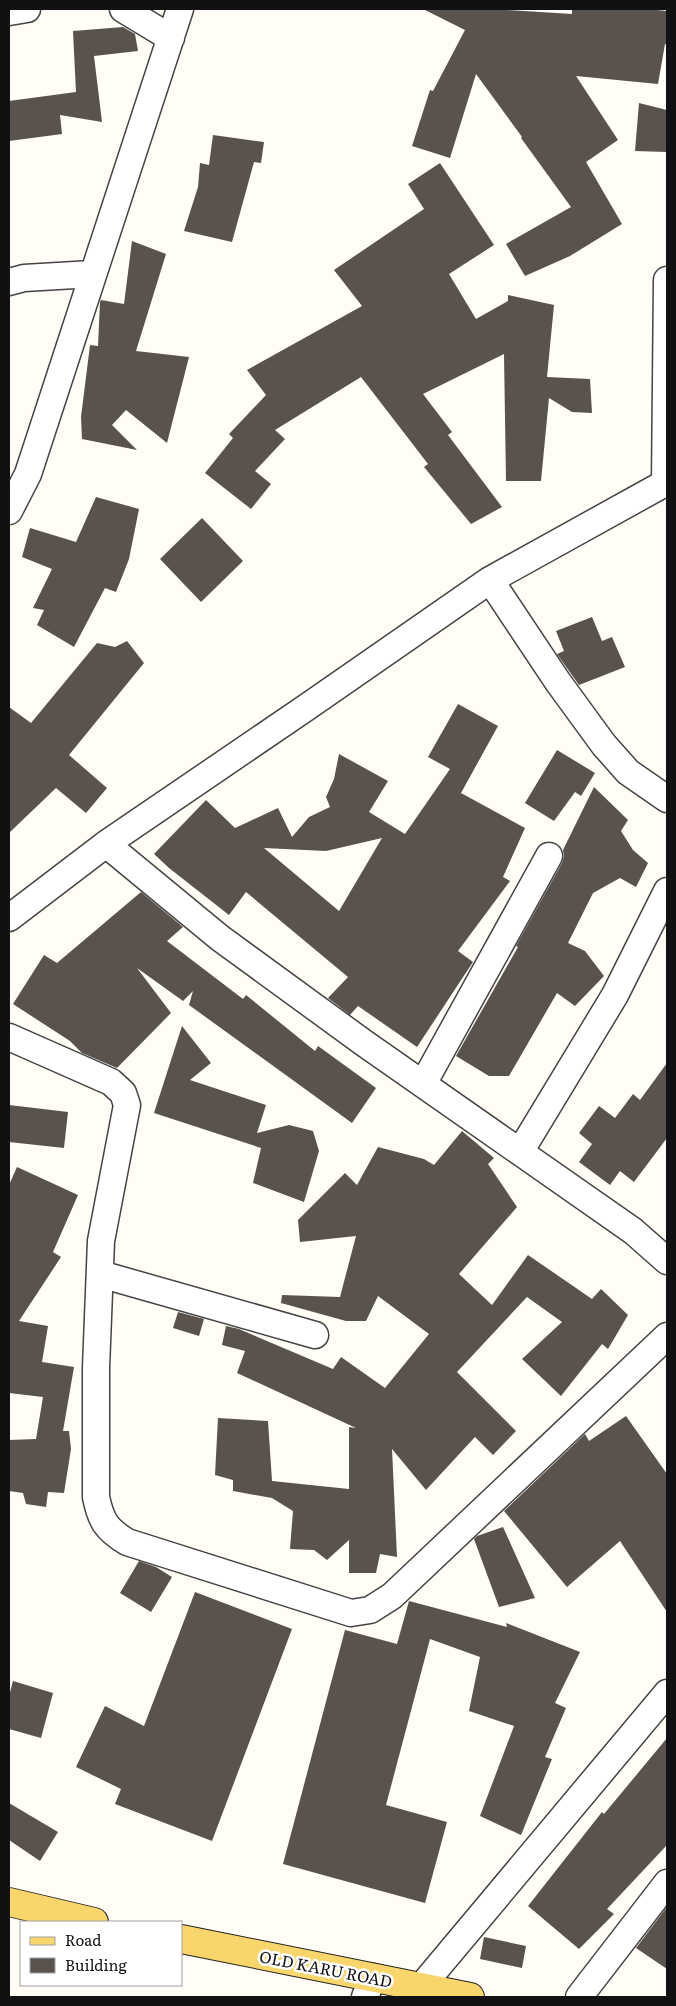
<svg xmlns="http://www.w3.org/2000/svg" width="676" height="2006" viewBox="0 0 676 2006" font-family="Literata,serif">
<style>
.building{fill:#5a524d;fill-rule:evenodd}
.lines{fill:none;stroke-linecap:round;stroke-linejoin:round}
.street-casing{stroke:#444;stroke-width:29}
.primary-casing{stroke:#222;stroke-width:30}
.street{stroke:#fff;stroke-width:26}
.primary{stroke:#f9d66b;stroke-width:28}
.labels{text-anchor:middle;dominant-baseline:central;stroke-width:5;stroke-linejoin:round;paint-order:stroke}
.street-label{font-size:16px;fill:#111;stroke:#fff}
</style>
<rect width="100%" height="100%" fill="#fffdf5"/>
<path class="building" d="M 423,9 L 492,9 L 572,14 L 572,9 L 648,9 L 667,11 L 667,45 L 665,44 L 658,84 L 576,76 L 618,140 L 586,162 L 622,224 L 570,256 L 525,276 L 506,244 L 571,207 L 521,138 L 522,137 L 476,74 L 450,158 L 412,146 L 430,90 L 433,91 L 465,30 Z
M 123,27 L 135,34 L 138,51 L 94,56 L 102,122 L 60,115 L 62,134 L 9,141 L 9,101 L 76,92 L 73,31 Z
M 639,103 L 667,110 L 666,152 L 635,151 Z
M 213,135 L 264,142 L 261,163 L 254,162 L 232,242 L 184,231 L 198,187 L 200,163 L 209,165 Z
M 440,163 L 494,245 L 449,274 L 476,319 L 508,301 L 508,295 L 554,305 L 547,377 L 590,379 L 592,413 L 572,412 L 549,398 L 541,481 L 506,481 L 504,354 L 423,394 L 452,432 L 448,435 L 502,507 L 471,524 L 424,467 L 428,464 L 361,377 L 275,430 L 285,439 L 255,471 L 271,484 L 251,509 L 205,473 L 233,438 L 229,434 L 266,395 L 247,370 L 362,306 L 334,270 L 424,209 L 408,184 Z
M 132,241 L 166,254 L 136,351 L 189,357 L 167,443 L 126,410 L 112,425 L 137,450 L 82,439 L 81,417 L 90,345 L 98,346 L 100,302 L 101,300 L 124,304 Z
M 96,497 L 139,509 L 129,559 L 116,592 L 105,588 L 74,647 L 37,625 L 44,610 L 33,608 L 52,569 L 22,557 L 30,528 L 76,542 Z
M 202,518 L 243,561 L 201,602 L 160,559 Z
M 592,617 L 602,641 L 612,637 L 625,667 L 579,685 L 557,654 L 564,651 L 556,631 Z
M 127,641 L 144,663 L 69,755 L 107,788 L 86,813 L 56,788 L 9,833 L 9,707 L 31,723 L 97,643 L 115,647 Z
M 458,704 L 498,726 L 461,793 L 525,828 L 503,877 L 510,881 L 458,951 L 473,962 L 417,1047 L 358,1006 L 350,1015 L 328,998 L 348,977 L 246,892 L 229,915 L 169,868 L 154,854 L 206,800 L 235,828 L 278,808 L 292,837 L 309,817 L 330,807 L 326,797 L 334,779 L 339,754 L 388,781 L 369,812 L 405,834 L 450,769 L 428,757 ZM 382,838 L 339,911 L 264,848 L 326,851 Z
M 557,750 L 595,773 L 581,796 L 575,792 L 554,821 L 525,803 Z
M 594,787 L 628,820 L 621,831 L 633,850 L 648,863 L 636,887 L 620,878 L 593,893 L 568,943 L 585,951 L 604,976 L 575,1006 L 557,993 L 509,1076 L 489,1076 L 456,1056 L 518,947 L 516,946 L 562,863 L 564,856 L 563,850 Z
M 141,892 L 183,927 L 167,941 L 243,999 L 246,995 L 315,1051 L 318,1046 L 376,1088 L 352,1123 L 189,1005 L 193,991 L 183,1001 L 137,968 L 171,1013 L 117,1068 L 82,1053 L 70,1041 L 13,1004 L 44,955 L 57,963 Z
M 182,1026 L 211,1063 L 190,1080 L 266,1105 L 257,1133 L 289,1125 L 313,1131 L 319,1151 L 304,1202 L 253,1183 L 261,1148 L 154,1113 Z
M 667,1063 L 667,1138 L 634,1182 L 620,1171 L 610,1185 L 579,1162 L 592,1144 L 579,1133 L 599,1106 L 615,1118 L 633,1094 L 640,1100 Z
M 9,1105 L 68,1112 L 64,1148 L 9,1142 Z
M 462,1131 L 494,1158 L 488,1164 L 517,1207 L 459,1274 L 492,1305 L 528,1255 L 592,1299 L 601,1289 L 628,1315 L 608,1349 L 602,1344 L 561,1396 L 522,1359 L 562,1322 L 527,1297 L 457,1372 L 516,1431 L 493,1455 L 475,1437 L 426,1490 L 392,1449 L 397,1557 L 380,1554 L 376,1573 L 349,1573 L 349,1540 L 327,1560 L 314,1550 L 290,1549 L 293,1511 L 272,1498 L 233,1491 L 233,1480 L 215,1475 L 218,1418 L 268,1421 L 272,1481 L 349,1489 L 349,1427 L 356,1428 L 237,1373 L 245,1351 L 222,1345 L 226,1326 L 239,1329 L 333,1369 L 341,1357 L 385,1388 L 429,1334 L 378,1296 L 366,1321 L 346,1321 L 281,1303 L 282,1295 L 340,1297 L 356,1236 L 300,1242 L 298,1220 L 345,1173 L 357,1185 L 378,1147 L 424,1159 L 434,1165 Z
M 17,1167 L 78,1195 L 53,1252 L 61,1257 L 19,1321 L 48,1326 L 42,1362 L 74,1367 L 63,1431 L 69,1431 L 71,1449 L 64,1493 L 48,1492 L 46,1507 L 26,1504 L 23,1493 L 9,1491 L 9,1440 L 36,1439 L 43,1397 L 9,1393 L 9,1185 Z
M 178,1312 L 204,1319 L 199,1336 L 173,1328 Z
M 626,1416 L 667,1474 L 667,1612 L 620,1541 L 567,1587 L 504,1511 L 585,1434 L 589,1441 Z
M 503,1527 L 535,1598 L 499,1607 L 474,1539 L 477,1536 Z
M 139,1561 L 156,1567 L 172,1577 L 151,1612 L 120,1593 Z
M 195,1592 L 292,1629 L 212,1841 L 115,1804 L 121,1789 L 76,1767 L 105,1706 L 144,1726 Z
M 409,1601 L 507,1627 L 506,1623 L 580,1652 L 555,1703 L 566,1708 L 545,1757 L 552,1759 L 521,1835 L 480,1816 L 514,1726 L 469,1711 L 480,1657 L 430,1639 L 386,1805 L 447,1822 L 425,1903 L 283,1864 L 345,1630 L 397,1644 Z
M 13,1681 L 53,1693 L 41,1738 L 9,1729 L 9,1696 Z
M 667,1738 L 667,1845 L 607,1909 L 614,1914 L 579,1949 L 528,1906 L 602,1812 L 604,1814 Z
M 9,1803 L 58,1832 L 40,1861 L 9,1840 Z
M 667,1907 L 667,1969 L 636,1948 Z
M 484,1937 L 526,1946 L 522,1968 L 480,1959 Z"/>
<g class="lines">
<g class="street-casing">
<path id="street" d="M 123,9 L 171,38
M 9,12 L 27,9
M 9,282 L 24,278 L 92,274
M 665,483 L 667,280
M 9,511 L 28,474 L 180,9
M 490,580 L 558,682 L 604,745 L 628,772 L 667,799
M 106,844 L 220,938 L 364,1043 L 633,1231 L 667,1261
M 9,918 L 106,844 L 307,707 L 490,580 L 667,482
M 9,1037 L 111,1082 L 123,1093 L 127,1105 L 101,1241 L 96,1368 L 96,1497 C 101,1521 106,1529 127,1542 L 351,1613 L 370,1610 L 392,1596 L 667,1336
M 423,1084 L 549,856
M 520,1152 L 615,995 L 667,891
M 100,1274 L 315,1335
M 421,1987 L 667,1693
M 365,1997 L 373,1977
M 579,1997 L 667,1883"/>
</g>
<g class="primary-casing">
<path id="primary" d="M 9,1902 L 94,1922
M 181,1939 L 470,1997"/>
</g>
<use href="#street" class="street"/>
<use href="#primary" class="primary"/>
</g>
<g class="labels">
<g class="street-label">
<text transform="translate(326 1968) rotate(11)">OLD KARU ROAD</text>
</g>
</g>
<rect width="676" height="2006" fill="none" stroke="#111111" stroke-width="20"/>
<rect x="20" y="1921" width="162" height="65" fill="#ffffff" stroke="#a0a0a0"/>
<rect x="30" y="1937" width="25" height="8" fill="#f9d66b" stroke="#a0a0a0"/>
<text x="65" y="1946" font-size="15" fill="#111111">Road</text>
<rect x="30" y="1958" width="25" height="15" fill="#5a524d" stroke="#a0a0a0"/>
<text x="65" y="1971" font-size="15" fill="#111111">Building</text>
</svg>
